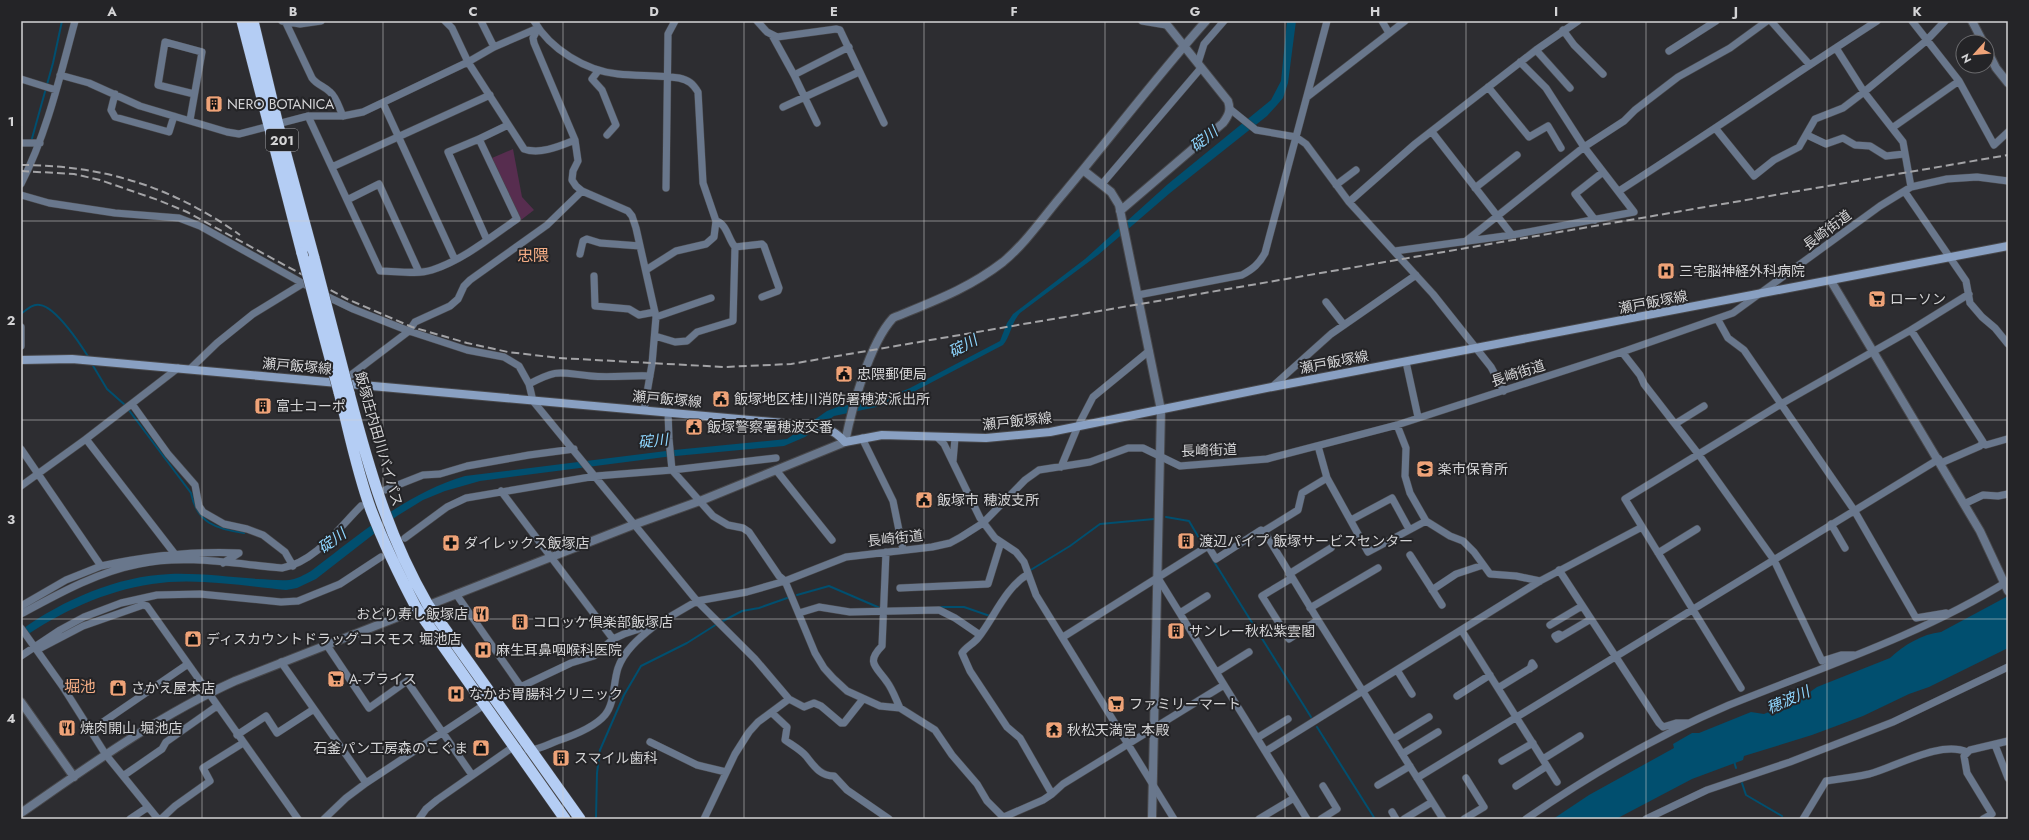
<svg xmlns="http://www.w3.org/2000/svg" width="2029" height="840" viewBox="0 0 2029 840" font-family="Jost,'Noto Sans JP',sans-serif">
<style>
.green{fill:#572d4f}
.water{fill:#014f6f}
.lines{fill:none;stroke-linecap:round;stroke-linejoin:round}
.stream{stroke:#014f6f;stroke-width:2}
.minor-casing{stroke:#48484b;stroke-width:8}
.tertiary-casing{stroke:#48484b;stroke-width:10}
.secondary-casing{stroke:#48484b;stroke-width:10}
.trunk-casing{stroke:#48484b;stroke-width:12}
.minor{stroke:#69778c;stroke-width:7}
.tertiary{stroke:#69778c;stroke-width:8}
.secondary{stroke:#89a0c2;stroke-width:8}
.trunk{stroke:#b4cdf4;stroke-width:11}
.rail{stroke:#a3a3a6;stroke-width:2;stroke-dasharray:8 4;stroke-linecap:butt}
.trunk-bridge-casing{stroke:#48484b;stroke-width:12;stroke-linecap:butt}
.trunk-bridge{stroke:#b4cdf4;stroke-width:11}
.grid{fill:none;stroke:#d4d4d6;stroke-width:1;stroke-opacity:0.55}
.labels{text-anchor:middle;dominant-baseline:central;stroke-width:4;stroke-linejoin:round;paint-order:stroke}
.shield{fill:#242427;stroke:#9f9fa2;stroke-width:1}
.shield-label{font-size:13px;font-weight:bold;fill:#d4d4d6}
.poi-label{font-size:14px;fill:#d4d4d6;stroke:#242427;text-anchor:start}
.street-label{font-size:14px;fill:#d4d4d6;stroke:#242427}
.water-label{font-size:15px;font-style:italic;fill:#8fd6ff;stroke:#242427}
.quarter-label{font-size:16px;fill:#f4ad85;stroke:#242427}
.neatline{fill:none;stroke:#d4d4d6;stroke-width:1.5}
.grid-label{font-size:13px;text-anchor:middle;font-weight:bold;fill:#d4d4d6}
</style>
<rect width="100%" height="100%" fill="#2d2d31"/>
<path class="green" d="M 513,149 L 522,197 L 534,210 L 521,220 L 492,158 Z"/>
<path class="water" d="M 1287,21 L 1296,21 L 1288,83 L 1283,98 L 1277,105 L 1267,116 L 1170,193 L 1098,255 L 1020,313 C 1010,325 1011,336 1003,345 L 896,401 L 886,405 L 834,416 L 805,437 L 784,446 L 665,457 L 480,481 L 445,491 L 423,500 L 397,516 L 316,579 L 297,588 L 286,590 C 244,586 194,577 152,584 C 105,591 60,612 21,639 L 21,630 C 63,600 117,576 170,574 C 199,573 229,577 258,579 C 268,579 279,581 289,580 C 297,579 304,575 311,571 C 359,535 406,493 465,476 L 674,450 L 787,439 L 827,411 L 840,406 L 876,402 L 910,388 L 1000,341 L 1007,323 L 1013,314 L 1085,259 L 1168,184 L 1271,100 L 1281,81 Z
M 2008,596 L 2008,648 L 1929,687 L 1909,694 L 1863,716 L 1812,735 L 1744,756 L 1743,760 L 1692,779 L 1616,819 L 1553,819 L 1589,795 L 1674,748 L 1673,744 L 1692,733 L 1699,733 L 1751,712 L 1764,714 L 1800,699 L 1817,687 L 1890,658 C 1904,645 1922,634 1941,632 Z"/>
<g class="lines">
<path class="stream" d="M 31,142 L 53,63 L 62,21
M 21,314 C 26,310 33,303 40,305 C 56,307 81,345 89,358
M 92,364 L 107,389 L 125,405 L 191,493 C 197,523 216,529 244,533
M 1166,517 L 1189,521 L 1202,543
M 1213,560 L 1311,717
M 1029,571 L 1070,546 L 1100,524 L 1154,519
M 797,595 L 829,586 L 880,608
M 939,607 L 964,607 L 990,616
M 723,621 L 742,611 L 759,608 L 790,597
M 1317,727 L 1375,819
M 1734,761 L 1736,768
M 1742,783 L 1746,795 L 1782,816
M 596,818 L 597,773 L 600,750 L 624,695 L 641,666 L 687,643 L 717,624"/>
<g class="minor-casing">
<path id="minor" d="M 282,21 L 300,24 L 321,21
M 445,21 L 452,28 L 468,62 L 524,149 C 540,155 560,146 575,140
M 481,21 L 494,47
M 534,21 C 550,49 586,71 618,74 C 638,76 659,75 679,78 C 689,80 693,84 698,92 L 703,183 L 716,221 L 714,237 L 706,244 L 676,251 L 646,270
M 757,21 L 767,32 L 777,37 L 836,29 L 840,30 L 884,123
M 1142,21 L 1166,25
M 1382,21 L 1389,33
M 1771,21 L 1809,64
M 1912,21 L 1959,81 L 1994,145 L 2008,132
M 286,23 L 312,78 C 317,85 324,86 330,92 C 337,98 339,108 343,116
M 538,28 L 533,38 L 534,43 L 575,140 L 578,161 L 573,171 L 572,180 L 576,186 L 582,191 L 628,211 L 632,216 L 636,228 L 656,317 L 652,364 L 644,410
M 1563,30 L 1574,45 L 1603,74
M 772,35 L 794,75
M 1836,48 L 1864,92 L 1903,142 L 1911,187
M 1536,50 L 1570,88
M 1669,51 L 1716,21
M 1198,63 L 1204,44 L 1224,21
M 598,71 L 592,79 L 602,90 L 616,125 L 607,135
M 60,75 L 89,83 L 140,106 L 227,132 L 239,134 L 308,116 L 343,116 L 363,112 L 468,62 L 494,47 L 538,28
M 21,79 L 56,90
M 1488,87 L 1529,137 L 1548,126 L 1561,148
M 115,94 L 111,110 L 115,117 L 169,132 L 174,116
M 1307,97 L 1405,21
M 383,103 L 455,260
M 783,107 L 859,72
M 1230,109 L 1256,130 L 1296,137 L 1306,144 L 1349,202 L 1433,294 L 1491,367 L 1504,391
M 308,116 L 380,271 C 397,271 416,275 432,270 C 463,260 491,237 517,219 L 479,139 L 508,125
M 190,120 L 202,52 L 165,42 L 158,85 L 194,94
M 817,123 L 794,75 L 849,47
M 1892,128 L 1959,81
M 1716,129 L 1754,176 L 1774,160 L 1799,147 L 1815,119 L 1843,108 L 1864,92 L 1926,41 L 1945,21
M 1432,132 L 1512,235
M 1807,135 L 1826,144 L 1843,138 L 1855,145 L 1870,146 L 1886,156 L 1904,154
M 479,139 L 448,152 L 487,240
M 21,143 L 40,143
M 332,167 L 490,95
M 21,184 C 47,133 60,76 75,21
M 1102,184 L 1201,68
M 1336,185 L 1356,170
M 666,188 L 668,34 L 675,21
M 1475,188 L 1517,155
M 1619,191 C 1705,136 1790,77 1877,21
M 1905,192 L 1966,281 L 1970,303 L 1982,317 L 1995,328 L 2008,344
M 21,195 L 49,203 L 115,213 L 179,218 L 200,226 L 313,289
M 347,200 L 379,184 L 419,272
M 1349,202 L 1415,144 L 1536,50 L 1578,21
M 1595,220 L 1575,194 L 1603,172
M 716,221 C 727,224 728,239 735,247 L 762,244 L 764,246 L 779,288 L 778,291 L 762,297
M 1466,241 L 1584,147 L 1624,121 L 1635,110 L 1678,77 L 1730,48 L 1767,21
M 1395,251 L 1512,235 L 1634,212 L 1584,147 L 1546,88 L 1520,62
M 580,254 L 583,241 L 587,239 L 600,243 L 640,246
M 594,276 L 595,306 L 629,309 L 639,315 L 655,312
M 322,294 L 353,309 L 409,331 L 467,350 L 504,357 L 519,366 L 529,384 L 533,401 L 697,601 L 755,659 L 789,699 L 804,707 L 814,703 L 821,706 L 841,723 L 844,723 L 863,699
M 1138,295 L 1242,275 C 1253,269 1259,264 1265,253 L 1327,21
M 1326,302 L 1344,325
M 656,317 L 711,298
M 1718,320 L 1728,338 L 1744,350 L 1854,510 L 1916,618 L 1946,613
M 21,327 L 21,346
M 1911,330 L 1983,442 L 1980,446 L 1941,463
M 655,336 L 675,342 L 687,341 L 697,332 L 733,321 L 735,247
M 1622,352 L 1640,375 L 1644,384 L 1699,455 L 1774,560 L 1822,661 L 1841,655 L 1854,655
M 1406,362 L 1418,417
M 190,369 L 217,343 L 253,314 L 302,284
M 343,381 L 409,331 L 415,322 L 450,306 L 458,299 L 464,286 L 470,280 L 547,225 L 582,191
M 529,384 C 560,368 559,373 591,376 C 610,378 631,375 650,376
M 1272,387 L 1331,334 L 1416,275
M 132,404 L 168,454 L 195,485 L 199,506 L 203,512 L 224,524 L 247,529 L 263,535 L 285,552 L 293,566
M 668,412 L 669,439 L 672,470 L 713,516 L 728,525 L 743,528 L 749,532 L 779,576 L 785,581 L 815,653 L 824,668 L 833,678 L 847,691 L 880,706 L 900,708 L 935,730 L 952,755 L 977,784 L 987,801 L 1005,819
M 1675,424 L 1704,406
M 1397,425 L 1406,448 L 1405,476 L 1410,493 L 1426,521 L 1450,536 L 1463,541 L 1474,552 L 1490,574 L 1516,576 L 1540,581
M 937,437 L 944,444 L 980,518 L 995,538 L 1016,552 L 1024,562 L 1036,595 L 1174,819
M 862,438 L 893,501 L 903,550
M 86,439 L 174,553
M 1982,443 L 1986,445 L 2007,439
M 1318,446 L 1327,478 L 1368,552 L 1426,521
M 21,449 L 101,566 L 66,580 L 21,606
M 953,461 L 955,438
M 1061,467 L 1078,426 L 1093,397 L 1149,351
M 776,470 L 832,540
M 21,486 L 86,439 L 178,368
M 385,490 L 423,475 L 440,474 L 467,466 L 529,455 L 574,449
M 501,491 L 613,639
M 1964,504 L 1983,495 L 1998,496 L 2008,494
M 1351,520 L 1392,498 L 1409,529
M 1831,524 L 1845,548
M 1264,531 L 1318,620 L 1443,819
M 405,538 L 447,507 L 466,498 L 596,476 L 672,470 L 776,458
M 886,552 L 882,646 C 865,663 877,667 887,682 C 893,690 896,700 900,708
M 1658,553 L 1697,529
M 1410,555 L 1442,605
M 101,566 C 147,556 191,551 239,553 L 223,563
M 1559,570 L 1659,723 L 1663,727 L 1676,723 L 1688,723
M 1028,574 C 1005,588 994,618 978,638 C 973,644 966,647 962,653 L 970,671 L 1007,727 L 1020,738 L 1052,794
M 1289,574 L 1331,548
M 1158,578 L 1307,819
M 1292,578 L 1262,596 L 1289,639 L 1318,620
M 900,588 L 988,584 L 1001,542
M 1432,590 L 1456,574 L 1483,565
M 456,594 L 521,687
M 1310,608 L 1378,568
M 799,613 L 819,607 L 850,612 L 939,610 L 955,618 L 980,635
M 1180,613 L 1207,596
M 21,614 C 58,594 97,572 139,564 C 185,554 235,564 282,568 C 315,562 338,529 361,506
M 1550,625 L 1582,606
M 21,628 L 63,687 L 106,755 L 158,819
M 1462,631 L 1557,782
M 1562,636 L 1559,634 L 1555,636 L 1557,639 L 1591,619
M 1063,637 L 1208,546 L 1216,559 L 1261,530 L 1264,531 L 1298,510 L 1302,493 L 1327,478
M 326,644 L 369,708 L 407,681 L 472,775
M 37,650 L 83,626 L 143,605 L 147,606 L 298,819
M 21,656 L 60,630 L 84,617 L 121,603 L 157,595 L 200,594 L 281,602 L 298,601 L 340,584 L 381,557
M 281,662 L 366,783
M 1397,670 L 1412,694
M 1217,672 L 1249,652
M 1498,688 L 1534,666 L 1532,663 L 1530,669
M 1741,688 L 1625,499 L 1781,404 L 1911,330 L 1969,294
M 1457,696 L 1490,675
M 495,699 L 571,663 L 594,656 L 613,639 L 624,634 L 648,626 L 654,626 L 697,601 L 747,592 L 785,581 L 846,557 L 932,547 L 950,543 L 961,537 L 983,523 L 1025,480 L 1039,470 L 1090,462 L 1128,448 L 1143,448 L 1180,466 L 1267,459 L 1397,425 L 1622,352 L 1733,313 L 1880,206 L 1911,187 L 1947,179 L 1977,177 L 2008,181
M 772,713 L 787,727 L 785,740 C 792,745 801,750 806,756 C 814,766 820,776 834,776 L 847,790 L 889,819
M 90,731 L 188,664
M 237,735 L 266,716 L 277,733 L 314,709
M 1257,738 L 1288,719
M 1393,739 L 1429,717
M 650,742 L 697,765 L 726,772
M 1995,745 L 2008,778
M 528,750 C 536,751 549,744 557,741 C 572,736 594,728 605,715 C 615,703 613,683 618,668 C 624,651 639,638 653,627
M 1266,751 L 1540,581 L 1642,527
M 1402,754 L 1438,732
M 1543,759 L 1580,736
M 1502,761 L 1533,743
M 123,776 L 162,749 L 166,742 L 217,706
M 1417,778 L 1939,459
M 1378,785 L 1410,766
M 1516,786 L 1547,766
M 1392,812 L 1396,819
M 1004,817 L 1043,800 L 1052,794 L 1063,784 L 1224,685
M 130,819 L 148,807
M 161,819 L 175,806 L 210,781 L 203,768 L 243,743
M 324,819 L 346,798 L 366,783 L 484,705
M 419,819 L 426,809 L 437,800 L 513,747 L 518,748
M 704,819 L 735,754 L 749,732 L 758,722 L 789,699
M 1259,819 L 1294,798
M 1321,819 L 1337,809 L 1323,786
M 1404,819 L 1432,802
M 1464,819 L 1484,807 L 1466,778
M 1526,819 C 1590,775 1658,735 1729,705 C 1823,667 1921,635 2008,581
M 1646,819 L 1707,790 L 1790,762 L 1893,722 L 2008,667
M 1803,819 L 1826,781 C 1840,779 1855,777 1869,774 C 1896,767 1940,740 1967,752
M 1983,819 L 1992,814 L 1967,773 L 1964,756 L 1970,750 L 2008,741"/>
</g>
<g class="tertiary-casing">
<path id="tertiary" d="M 1972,21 L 1983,42
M 1987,50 L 1996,68 L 2008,83
M 1083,170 L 1111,192 L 1119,205 L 1161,410 L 1152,819
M 1120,211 L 1223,123 C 1229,115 1231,110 1228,101 L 1164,21
M 1831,281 L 1980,531 L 2008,591
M 21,702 L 74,777
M 21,813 C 90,765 158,716 235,681 L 633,525 L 700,501 L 845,442 C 852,408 869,344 893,318 C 934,301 968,289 1003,262 C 1026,243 1044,216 1063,194 C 1111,137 1156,77 1206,21"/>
</g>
<g class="secondary-casing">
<path id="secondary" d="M 21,360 L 72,359 L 795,424 C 818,427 829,424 845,442 L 882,435 L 986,438 L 1050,432 L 1272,387 L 2008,246"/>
</g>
<g class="trunk-casing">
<path id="trunk" d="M 242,21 L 302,253
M 253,21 L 278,125 L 314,258
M 339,392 C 349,431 357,472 371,510 C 384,544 400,577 417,609 L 565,819
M 349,393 C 369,469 388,536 428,605 L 580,819"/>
</g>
<use href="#minor" class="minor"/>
<use href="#tertiary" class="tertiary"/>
<use href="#secondary" class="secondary"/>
<use href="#trunk" class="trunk"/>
<path class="rail" d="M 21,165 C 103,165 173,187 240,235
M 21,171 L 74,174 L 100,180 L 158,200 L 187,212 L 347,299 L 412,327 L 467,343 L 508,352 L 559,358 L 724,367 L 791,364 L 2008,155"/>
<g class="trunk-bridge-casing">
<path id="trunk-bridge" d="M 302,253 L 339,392
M 314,258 L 349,393"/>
</g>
<use href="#trunk-bridge" class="trunk-bridge"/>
</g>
<path class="grid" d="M 202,21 L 202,819M 383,21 L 383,819M 563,21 L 563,819M 744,21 L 744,819M 924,21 L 924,819M 1105,21 L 1105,819M 1285,21 L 1285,819M 1466,21 L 1466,819M 1646,21 L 1646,819M 1827,21 L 1827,819M 21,221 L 2008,221M 21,420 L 2008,420M 21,619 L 2008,619"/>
<defs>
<g id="building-square" transform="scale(0.9)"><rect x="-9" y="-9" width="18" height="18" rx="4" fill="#efa378" stroke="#242427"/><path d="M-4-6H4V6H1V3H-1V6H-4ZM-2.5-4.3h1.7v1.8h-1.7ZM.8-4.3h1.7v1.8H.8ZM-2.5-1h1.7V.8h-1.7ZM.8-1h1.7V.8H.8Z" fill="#111"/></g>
<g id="hospital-square" transform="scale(0.9)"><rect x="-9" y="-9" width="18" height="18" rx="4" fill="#efa378" stroke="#242427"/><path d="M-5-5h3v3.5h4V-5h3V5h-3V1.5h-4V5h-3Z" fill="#111"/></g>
<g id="supermarket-square" transform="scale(0.9)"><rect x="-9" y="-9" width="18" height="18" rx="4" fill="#efa378" stroke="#242427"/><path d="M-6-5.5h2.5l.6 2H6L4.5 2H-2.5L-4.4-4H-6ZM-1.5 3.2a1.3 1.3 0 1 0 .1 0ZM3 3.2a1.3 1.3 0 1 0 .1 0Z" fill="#111"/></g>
<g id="civic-square" transform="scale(0.9)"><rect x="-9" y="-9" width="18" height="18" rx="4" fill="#efa378" stroke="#242427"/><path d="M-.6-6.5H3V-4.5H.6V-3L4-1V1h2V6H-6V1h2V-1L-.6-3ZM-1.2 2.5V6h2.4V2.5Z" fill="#111"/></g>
<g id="school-square" transform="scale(0.9)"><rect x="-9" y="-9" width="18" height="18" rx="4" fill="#efa378" stroke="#242427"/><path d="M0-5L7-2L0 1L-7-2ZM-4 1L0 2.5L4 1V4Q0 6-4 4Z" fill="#111"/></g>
<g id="pharmacy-square" transform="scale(0.9)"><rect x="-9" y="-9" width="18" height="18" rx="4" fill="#efa378" stroke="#242427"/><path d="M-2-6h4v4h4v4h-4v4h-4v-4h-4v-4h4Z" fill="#111"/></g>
<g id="restaurant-square" transform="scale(0.9)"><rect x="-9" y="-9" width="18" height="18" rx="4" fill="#efa378" stroke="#242427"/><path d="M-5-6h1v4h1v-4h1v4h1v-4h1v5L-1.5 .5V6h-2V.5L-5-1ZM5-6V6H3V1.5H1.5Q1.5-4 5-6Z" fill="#111"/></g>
<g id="shop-square" transform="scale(0.9)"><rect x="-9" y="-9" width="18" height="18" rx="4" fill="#efa378" stroke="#242427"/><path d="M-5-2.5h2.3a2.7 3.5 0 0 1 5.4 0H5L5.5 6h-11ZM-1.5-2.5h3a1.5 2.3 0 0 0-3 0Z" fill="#111"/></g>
<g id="temple-square" transform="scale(0.9)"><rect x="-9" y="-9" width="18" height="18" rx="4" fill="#efa378" stroke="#242427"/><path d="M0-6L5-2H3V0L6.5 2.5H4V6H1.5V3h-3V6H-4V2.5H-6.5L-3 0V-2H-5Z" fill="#111"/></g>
</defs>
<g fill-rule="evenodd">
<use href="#building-square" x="214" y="104"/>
<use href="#hospital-square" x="1666" y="271"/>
<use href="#supermarket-square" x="1877" y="299"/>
<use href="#civic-square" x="844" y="374"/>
<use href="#civic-square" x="721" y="399"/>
<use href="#building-square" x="263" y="406"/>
<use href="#civic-square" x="694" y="427"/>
<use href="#school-square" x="1425" y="469"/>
<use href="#civic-square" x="924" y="500"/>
<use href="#building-square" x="1186" y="541"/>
<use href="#pharmacy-square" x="451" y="543"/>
<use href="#restaurant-square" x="481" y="614"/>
<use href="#building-square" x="520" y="622"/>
<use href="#building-square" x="1176" y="631"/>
<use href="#shop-square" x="193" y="639"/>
<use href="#hospital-square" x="483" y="650"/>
<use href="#supermarket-square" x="336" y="679"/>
<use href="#shop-square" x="118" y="688"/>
<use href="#hospital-square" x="456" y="694"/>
<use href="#supermarket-square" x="1116" y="704"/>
<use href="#restaurant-square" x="67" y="728"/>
<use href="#temple-square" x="1054" y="730"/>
<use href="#shop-square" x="481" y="748"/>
<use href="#building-square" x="561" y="758"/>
</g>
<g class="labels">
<rect class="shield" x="266" y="129" width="32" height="22" rx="3"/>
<g class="shield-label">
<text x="282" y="140">201</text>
</g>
<g class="poi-label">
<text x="227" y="104">NERO BOTANICA</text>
<text x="1679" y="271">三宅脳神経外科病院</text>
<text x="1890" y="299">ローソン</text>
<text x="857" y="374">忠隈郵便局</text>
<text x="734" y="399">飯塚地区桂川消防署穂波派出所</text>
<text x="276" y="406">富士コーポ</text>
<text x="707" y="427">飯塚警察署穂波交番</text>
<text x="1438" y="469">楽市保育所</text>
<text x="937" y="500">飯塚市 穂波支所</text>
<text x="1199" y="541">渡辺パイプ 飯塚サービスセンター</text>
<text x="464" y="543">ダイレックス飯塚店</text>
<text x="468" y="614" text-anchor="end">おどり寿し飯塚店</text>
<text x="533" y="622">コロッケ倶楽部飯塚店</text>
<text x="1189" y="631">サンレー秋松紫雲閣</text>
<text x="206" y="639">ディスカウントドラッグコスモス 堀池店</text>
<text x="496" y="650">麻生耳鼻咽喉科医院</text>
<text x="349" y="679">A-プライス</text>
<text x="131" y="688">さかえ屋本店</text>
<text x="469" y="694">なかお胃腸科クリニック</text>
<text x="1129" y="704">ファミリーマート</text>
<text x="80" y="728">焼肉開山 堀池店</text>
<text x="1067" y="730">秋松天満宮 本殿</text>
<text x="468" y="748" text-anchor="end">石釜パン工房森のこぐま</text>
<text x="574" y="758">スマイル歯科</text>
</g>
<g class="street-label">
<text transform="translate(1827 230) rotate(-37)">長崎街道</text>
<text transform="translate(1653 302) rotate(-11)">瀬戸飯塚線</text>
<text transform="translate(1334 362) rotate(-11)">瀬戸飯塚線</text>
<text transform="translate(297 366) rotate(5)">瀬戸飯塚線</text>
<text transform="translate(1518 373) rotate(-18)">長崎街道</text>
<text transform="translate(667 399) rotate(5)">瀬戸飯塚線</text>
<text transform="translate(1017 421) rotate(-6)">瀬戸飯塚線</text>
<text transform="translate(379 439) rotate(74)">飯塚庄内田川バイパス</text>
<text transform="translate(1209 450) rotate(-2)">長崎街道</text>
<text transform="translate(895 538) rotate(-6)">長崎街道</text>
</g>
<g class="water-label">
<text transform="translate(1204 139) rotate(-38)">碇川</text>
<text transform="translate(963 346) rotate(-28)">碇川</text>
<text transform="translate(653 441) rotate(-6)">碇川</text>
<text transform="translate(332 541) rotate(-36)">碇川</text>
<text transform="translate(1788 700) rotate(-24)">穂波川</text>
</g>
<g class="quarter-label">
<text x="533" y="255">忠隈</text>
<text x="80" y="686">堀池</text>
</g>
</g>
<rect width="2029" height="840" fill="none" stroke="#242427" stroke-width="44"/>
<g transform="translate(1975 54) rotate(243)"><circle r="19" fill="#242427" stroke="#6a6a6d"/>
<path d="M0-3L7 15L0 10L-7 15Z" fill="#efa378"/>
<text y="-6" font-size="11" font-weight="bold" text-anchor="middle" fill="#d4d4d6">N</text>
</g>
<rect x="22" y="22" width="1985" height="796" class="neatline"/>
<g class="grid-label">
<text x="112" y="16">A</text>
<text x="293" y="16">B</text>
<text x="473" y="16">C</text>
<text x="654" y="16">D</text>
<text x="834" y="16">E</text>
<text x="1014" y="16">F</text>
<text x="1195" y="16">G</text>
<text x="1375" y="16">H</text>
<text x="1556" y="16">I</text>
<text x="1736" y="16">J</text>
<text x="1917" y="16">K</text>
<text x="11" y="126">1</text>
<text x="11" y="325">2</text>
<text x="11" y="524">3</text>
<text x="11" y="723">4</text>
</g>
</svg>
